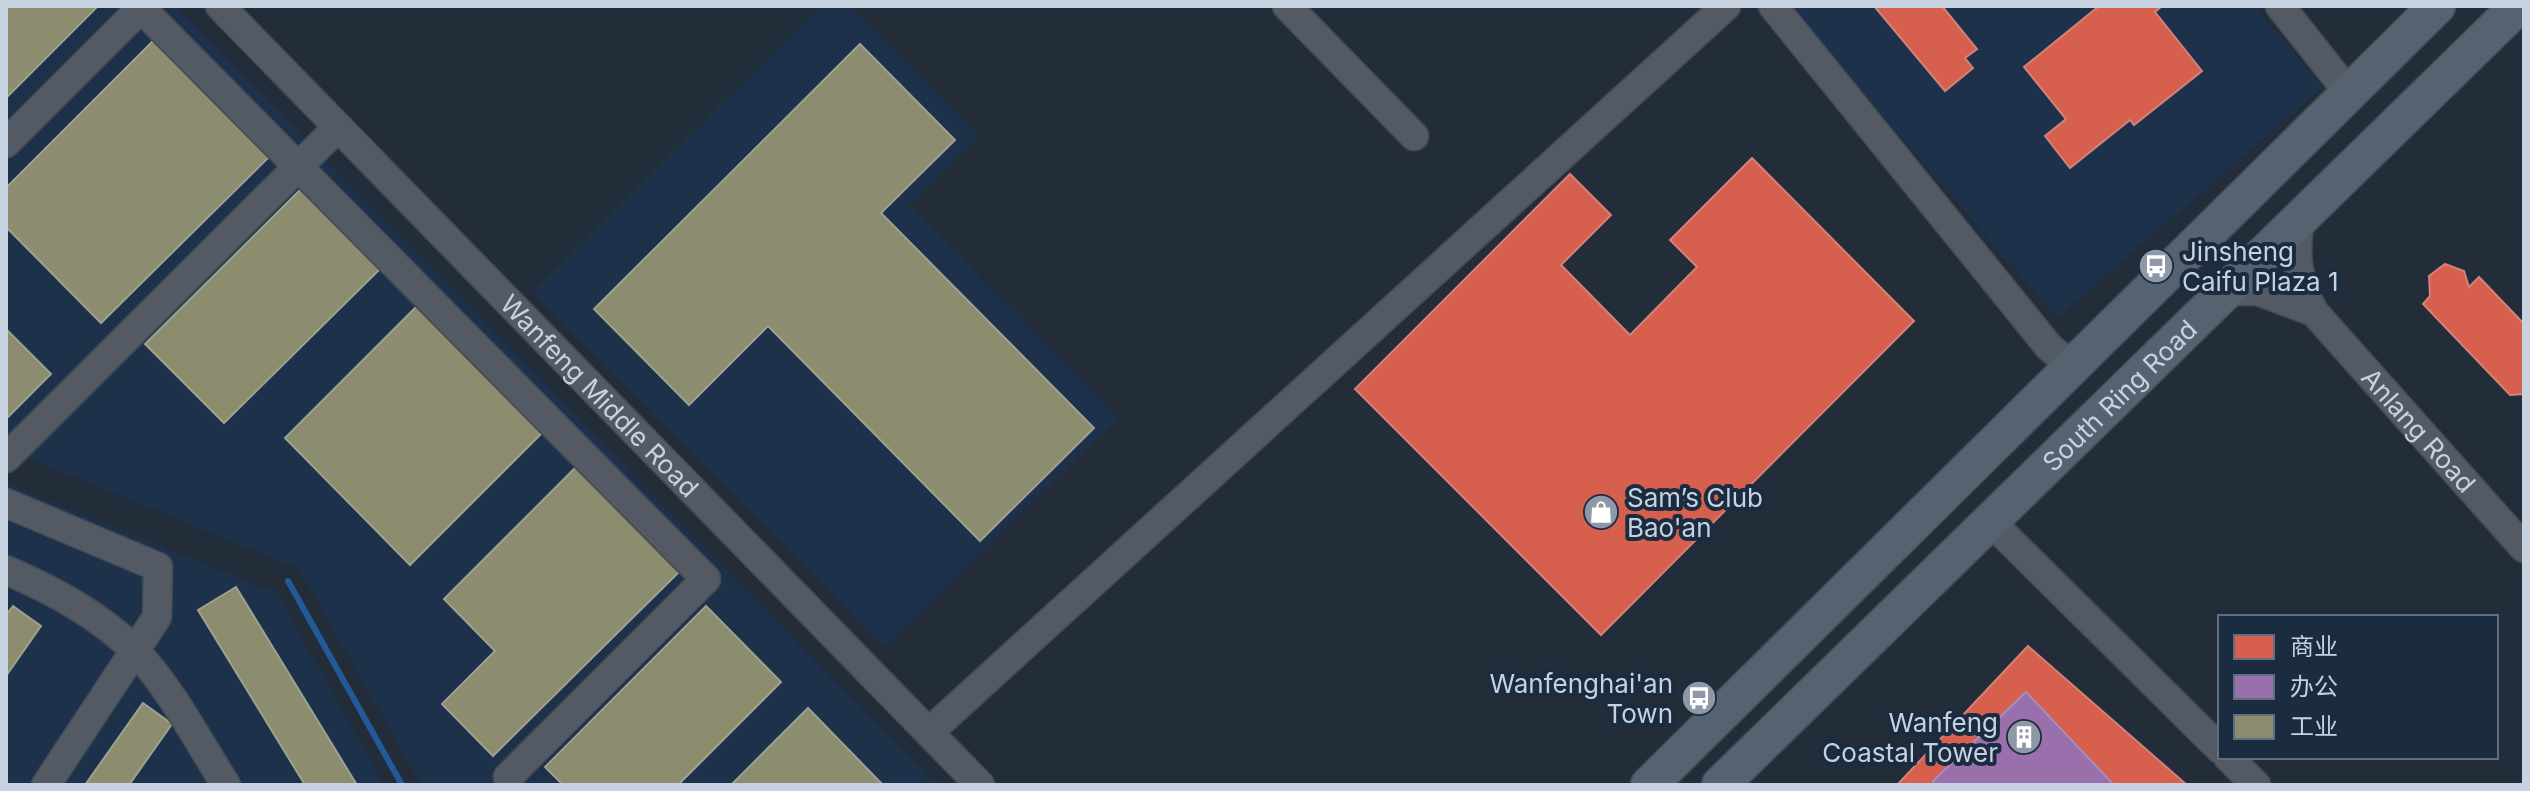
<svg xmlns="http://www.w3.org/2000/svg" width="2530" height="791" viewBox="0 0 2530 791" font-family="Inter,'Noto Sans SC',sans-serif">
<style>
.built{fill:#1d314a}
.shops{fill:#d6604d;stroke:#d28279;stroke-width:2}
.offices{fill:#9970ab;stroke:#a78dbb;stroke-width:2}
.industry{fill:#8c8c6e;stroke:#9ea190;stroke-width:2}
.lines{fill:none;stroke-linecap:round;stroke-linejoin:round}
.stream{stroke:#225998;stroke-width:6}
.minor-casing{stroke:#424b55;stroke-width:31}
.major-casing{stroke:#424b55;stroke-width:39}
.minor{stroke:#535a64;stroke-width:28}
.major{stroke:#56626f;stroke-width:36}
.labels{text-anchor:middle;dominant-baseline:central;stroke-width:8;stroke-linejoin:round;paint-order:stroke}
.poi-label{font-size:26px;fill:#c7d2e0;stroke:#1b2c41;text-anchor:start}
.street-label{font-size:26px;fill:#c7d2e0;stroke:#1b2c41}
</style>
<rect width="100%" height="100%" fill="#232d39"/>
<path class="built" d="M 6,6 L 176,6 L 936,785 L 421,785 L 299,569 L 6,449 Z
M 820,6 L 850,6 L 979,136 L 909,206 L 1118,417 L 885,648 L 533,292 Z
M 1788,6 L 2254,6 L 2323,87 L 2057,318 Z
M 6,483 L 277,593 L 384,785 L 6,785 Z"/>
<path class="shops" d="M 1874,6 L 1942,6 L 1977,49 L 1965,58 L 1973,68 L 1945,91 Z
M 2099,6 L 2162,6 L 2155,12 L 2202,71 L 2134,125 L 2130,120 L 2070,168 L 2045,136 L 2066,119 L 2024,67 Z
M 1752,158 L 1914,321 L 1601,635 L 1355,389 L 1570,174 L 1611,215 L 1561,265 L 1630,335 L 1697,267 L 1670,240 Z
M 2445,264 L 2464,271 L 2469,287 L 2479,277 L 2524,324 L 2524,394 L 2510,395 L 2423,304 L 2430,296 L 2429,276 Z
M 2028,646 L 2187,785 L 1897,785 Z"/>
<path class="offices" d="M 2026,692 L 2114,785 L 1936,785 L 1933,781 Z"/>
<path class="industry" d="M 6,6 L 98,6 L 6,98 Z
M 157,37 L 272,154 L 101,323 L 6,227 L 6,188 Z
M 860,44 L 955,140 L 881,213 L 1094,428 L 980,541 L 768,326 L 689,405 L 594,309 Z
M 302,188 L 381,268 L 224,423 L 145,344 Z
M 418,305 L 543,432 L 410,565 L 285,438 Z
M 6,329 L 51,374 L 6,419 Z
M 577,466 L 680,571 L 493,756 L 442,704 L 495,651 L 444,599 Z
M 236,587 L 357,785 L 305,785 L 198,610 Z
M 13,606 L 41,626 L 6,676 L 6,615 Z
M 706,606 L 781,682 L 678,785 L 563,785 L 545,767 Z
M 143,703 L 172,724 L 129,785 L 85,785 Z
M 808,708 L 883,785 L 731,785 Z"/>
<g class="lines">
<path class="stream" d="M 288,581 L 402,785"/>
<g class="minor-casing">
<g id="minor">
<path id="s1" d="M 220,6 L 980,785"/>
<path d="M 1287,6 L 1414,136"/>
<path d="M 1773,6 L 2049,347 L 2072,366"/>
<path d="M 2280,6 L 2349,93"/>
<path d="M 6,143 L 141,8 L 706,579 L 508,777"/>
<path id="s2" d="M 2300,219 C 2294,253 2297,281 2314,312 L 2524,548"/>
<path d="M 2226,291 L 2258,291 L 2314,312"/>
<path d="M 6,458 L 338,127"/>
<path d="M 6,503 L 158,567 L 157,617 L 46,785"/>
<path d="M 1990,521 L 2220,749"/>
<path d="M 6,570 C 52,590 100,615 136,652 C 172,690 198,741 226,785"/>
<path d="M 929,732 L 1726,6"/>
<path d="M 2228,757 L 2256,785"/>
</g>
</g>
<g class="major-casing">
<g id="major">
<path d="M 1649,785 L 2437,6"/>
<path id="s3" d="M 1720,785 L 2518,6"/>
</g>
</g>
<use href="#minor" class="minor"/>
<use href="#major" class="major"/>
</g>
<defs>
<g id="bus-disc" transform="scale(1.8)"><circle r="9.5" fill="#8e98a6" stroke="#1b2c41"/><path d="M-5-6H5V4H4V6H2V4H-2V6H-4V4H-5ZM-3.5-4V0h7V-4ZM-3.5 1.2v1.5H-2V1.2ZM2 1.2v1.5H3.5V1.2Z" fill="#fff"/></g>
<g id="shop-disc" transform="scale(1.8)"><circle r="9.5" fill="#8e98a6" stroke="#1b2c41"/><path d="M-5-2.5h2.3a2.7 3.5 0 0 1 5.4 0H5L5.5 6h-11ZM-1.5-2.5h3a1.5 2.3 0 0 0-3 0Z" fill="#fff"/></g>
<g id="building-disc" transform="scale(1.8)"><circle r="9.5" fill="#8e98a6" stroke="#1b2c41"/><path d="M-4-6H4V6H1V3H-1V6H-4ZM-2.5-4.3h1.7v1.8h-1.7ZM.8-4.3h1.7v1.8H.8ZM-2.5-1h1.7V.8h-1.7ZM.8-1h1.7V.8H.8Z" fill="#fff"/></g>
</defs>
<g fill-rule="evenodd">
<use href="#bus-disc" x="2156" y="266"/>
<use href="#shop-disc" x="1601" y="512"/>
<use href="#bus-disc" x="1699" y="698"/>
<use href="#building-disc" x="2024" y="737"/>
</g>
<g class="labels">
<g class="poi-label">
<text x="2182" y="251">Jinsheng<tspan x="2182" dy="30">Caifu Plaza 1</tspan></text>
<text x="1627" y="497">Sam’s Club<tspan x="1627" dy="30">Bao'an</tspan></text>
<text x="1673" y="683" text-anchor="end">Wanfenghai'an<tspan x="1673" dy="30">Town</tspan></text>
<text x="1998" y="722" text-anchor="end">Wanfeng<tspan x="1998" dy="30">Coastal Tower</tspan></text>
</g>
<g class="street-label">
<text stroke="none"><textPath href="#s1" startOffset="544">Wanfeng Middle Road</textPath></text>
<text stroke="none"><textPath href="#s3" startOffset="558">South Ring Road</textPath></text>
<text stroke="none"><textPath href="#s2" startOffset="254">Anlang Road</textPath></text>
</g>
</g>
<rect width="2530" height="791" fill="none" stroke="#c7d2e0" stroke-width="16"/>
<rect x="2218" y="615" width="280" height="144" fill="#1b2c41" stroke="#606e81" stroke-width="2"/>
<rect x="2234" y="635" width="40" height="24" fill="#d6604d" stroke="#606e81" stroke-width="2"/>
<text x="2290" y="655" font-size="24" fill="#c7d2e0">商业</text>
<rect x="2234" y="675" width="40" height="24" fill="#9970ab" stroke="#606e81" stroke-width="2"/>
<text x="2290" y="695" font-size="24" fill="#c7d2e0">办公</text>
<rect x="2234" y="715" width="40" height="24" fill="#8c8c6e" stroke="#606e81" stroke-width="2"/>
<text x="2290" y="735" font-size="24" fill="#c7d2e0">工业</text>
</svg>
